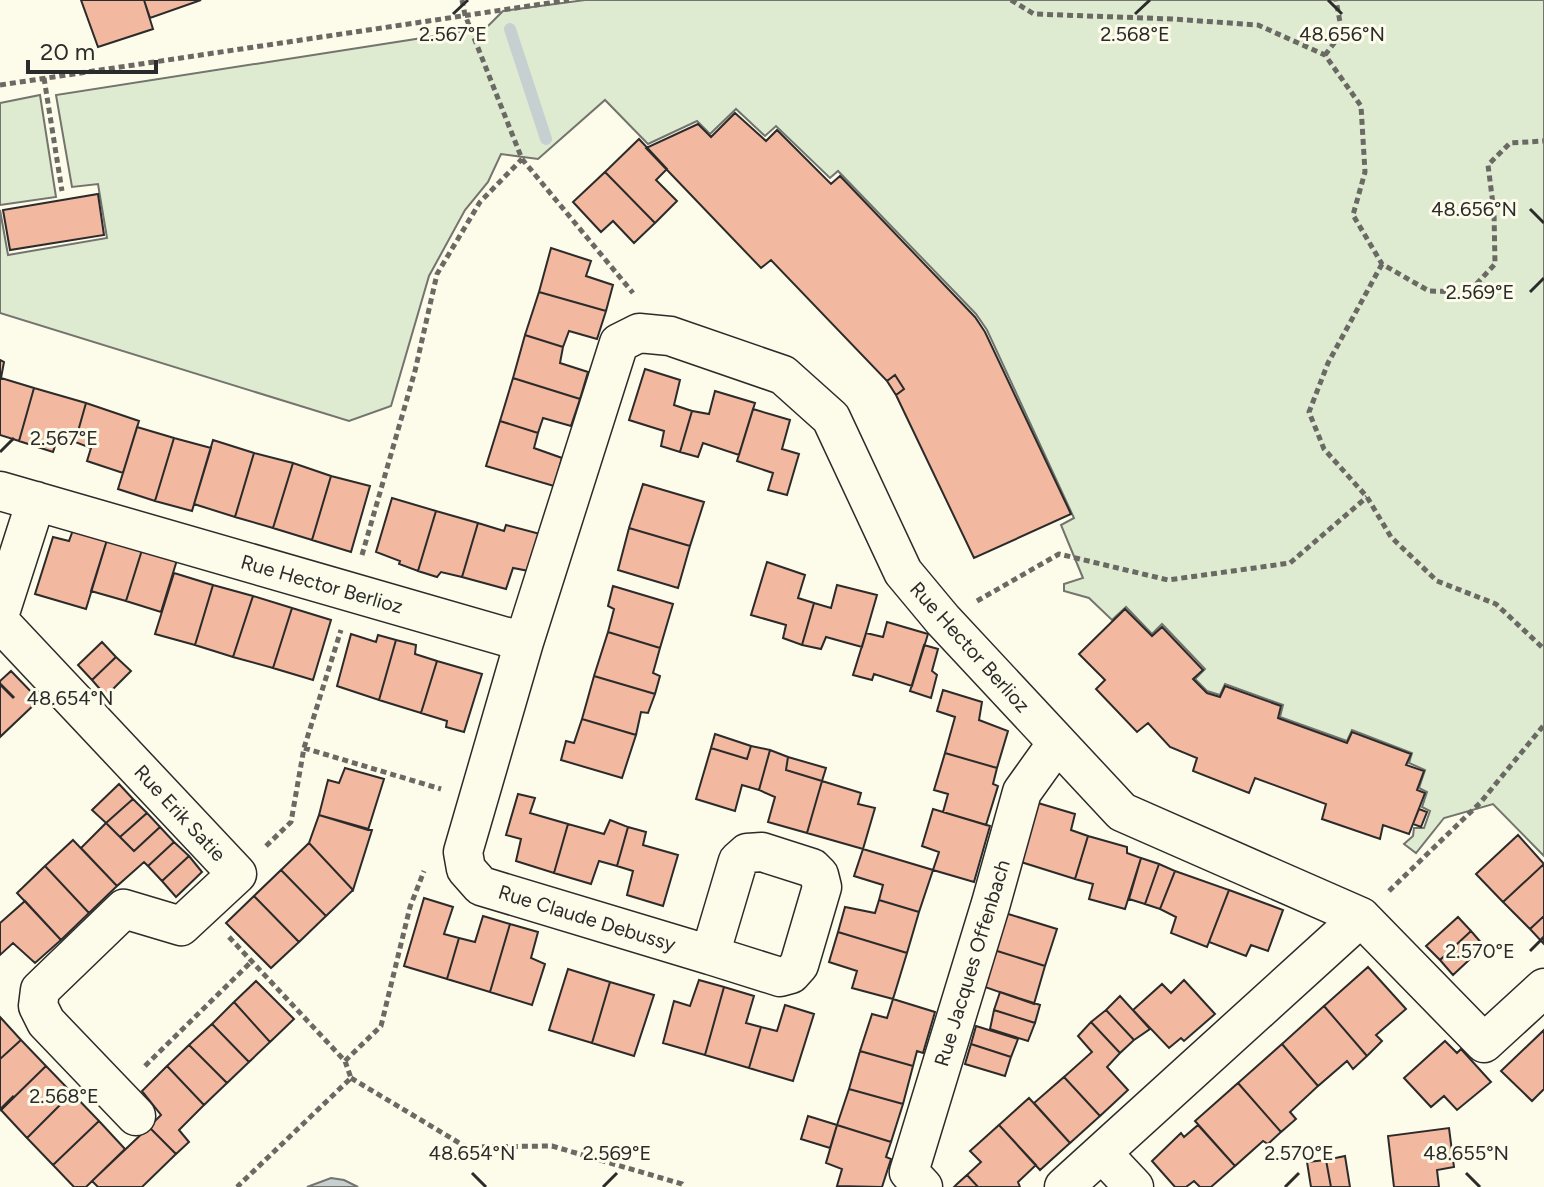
<svg xmlns="http://www.w3.org/2000/svg" width="1544" height="1187" viewBox="0 0 1544 1187" font-family="Figtree,sans-serif">
<style>
.green{fill:#deebd1;stroke:#74746e;stroke-width:2}
.water{fill:#c7d0d0;stroke:#74746e;stroke-width:2}
.lines{fill:none;stroke-linecap:round;stroke-linejoin:round}
.stream{stroke:#c7d0d0;stroke-width:12}
.building{fill:#f2b8a0;stroke:#2b2b2b;stroke-width:2}
.minor-casing{stroke:#2b2b2b;stroke-width:41}
.path{stroke:#6a6964;stroke-width:5;stroke-dasharray:6 4;stroke-linecap:butt}
.minor{stroke:#fdfbea;stroke-width:38}
.ticks{fill:none;stroke:#2b2b2b;stroke-width:3}
.labels{text-anchor:middle;dominant-baseline:central;stroke-width:6;stroke-linejoin:round;paint-order:stroke}
.street-label{font-size:20px;fill:#2b2b2b;stroke:#fdfbea}
.ticks-label{font-size:20px;text-anchor:middle;fill:#2b2b2b;stroke:#fdfbea;stroke-width:6;stroke-linejoin:round;paint-order:stroke}
</style>
<rect width="100%" height="100%" fill="#fdfbea"/>
<path class="green" d="M 585,0 L 1544,0 L 1544,856 L 1493,804 L 1444,818 L 1416,853 L 1404,844 L 1413,836 L 1414,828 L 1424,828 L 1430,811 L 1422,807 L 1427,792 L 1419,788 L 1425,770 L 1409,763 L 1412,753 L 1352,730 L 1347,741 L 1280,717 L 1283,705 L 1225,684 L 1220,695 L 1207,691 L 1195,679 L 1205,669 L 1162,624 L 1152,634 L 1126,607 L 1112,620 L 1089,598 L 1064,591 L 1064,584 L 1083,578 L 1061,525 L 1074,518 L 987,330 L 976,314 L 838,171 L 830,178 L 776,126 L 765,136 L 736,109 L 710,134 L 697,121 L 648,144 L 605,100 L 538,159 L 501,154 L 488,182 L 465,210 L 429,276 L 391,406 L 349,421 L 0,313 L 0,210 L 8,255 L 107,238 L 98,184 L 72,187 L 56,95 L 486,28 L 503,11 Z
M 40,95 L 56,197 L 0,205 L 0,103 Z"/>
<path class="water" d="M 331,1178 L 344,1180 L 358,1187 L 307,1187 Z"/>
<g class="lines">
<path class="stream" d="M 510,29 L 546,139"/>
</g>
<path class="building" d="M 81,0 L 144,0 L 153,29 L 98,47 Z
M 144,0 L 201,0 L 150,18 Z
M 735,113 L 766,141 L 777,130 L 831,184 L 840,176 L 975,317 L 985,332 L 1071,514 L 974,558 L 896,395 L 904,389 L 895,375 L 887,381 L 771,260 L 761,268 L 646,148 L 698,124 L 711,137 Z
M 639,139 L 667,169 L 656,180 L 677,201 L 655,223 L 605,172 Z
M 605,172 L 655,223 L 634,243 L 613,221 L 601,232 L 573,202 Z
M 98,194 L 104,235 L 10,250 L 3,210 Z
M 551,248 L 591,261 L 586,276 L 613,285 L 606,311 L 539,292 Z
M 539,292 L 606,311 L 597,339 L 569,331 L 563,347 L 525,335 Z
M 525,335 L 563,347 L 560,363 L 588,372 L 580,399 L 513,378 Z
M 0,360 L 4,362 L 1,378 L 34,388 L 19,441 L 0,435 Z
M 645,369 L 680,380 L 674,405 L 692,411 L 680,452 L 661,446 L 664,431 L 629,420 Z
M 895,375 L 904,389 L 896,395 L 887,381 Z
M 513,378 L 580,399 L 571,426 L 543,418 L 538,433 L 500,421 Z
M 34,388 L 86,403 L 75,442 L 58,437 L 53,452 L 19,441 Z
M 715,391 L 755,403 L 739,455 L 703,443 L 698,457 L 680,452 L 692,411 L 709,414 Z
M 86,403 L 139,421 L 123,473 L 87,461 L 91,448 L 75,442 Z
M 753,409 L 790,420 L 782,449 L 799,454 L 787,495 L 768,490 L 773,473 L 737,461 Z
M 500,421 L 538,433 L 534,448 L 562,458 L 554,486 L 486,466 Z
M 137,427 L 174,438 L 155,501 L 118,489 Z
M 174,438 L 211,448 L 192,511 L 155,501 Z
M 213,440 L 254,453 L 235,517 L 194,504 Z
M 254,453 L 293,463 L 273,528 L 235,517 Z
M 293,463 L 331,476 L 312,540 L 273,528 Z
M 331,476 L 370,486 L 351,552 L 312,540 Z
M 643,484 L 704,502 L 690,546 L 629,528 Z
M 392,498 L 436,511 L 418,571 L 399,564 L 400,561 L 376,552 Z
M 436,511 L 478,523 L 462,577 L 441,572 L 437,577 L 418,571 Z
M 478,523 L 504,531 L 506,525 L 540,534 L 529,571 L 513,568 L 506,589 L 462,577 Z
M 629,528 L 690,546 L 678,588 L 618,570 Z
M 73,530 L 107,540 L 86,609 L 35,594 L 53,537 L 69,541 Z
M 107,540 L 142,550 L 126,601 L 91,591 Z
M 142,550 L 177,560 L 161,612 L 126,601 Z
M 767,562 L 805,575 L 798,598 L 814,603 L 802,645 L 783,638 L 786,625 L 751,615 Z
M 174,573 L 213,585 L 195,645 L 155,634 Z
M 213,585 L 253,596 L 233,657 L 195,645 Z
M 837,585 L 877,595 L 862,647 L 826,637 L 821,649 L 802,645 L 814,603 L 831,608 Z
M 613,586 L 673,604 L 660,648 L 608,632 L 614,609 L 608,606 Z
M 253,596 L 292,608 L 273,668 L 233,657 Z
M 292,608 L 331,620 L 313,680 L 273,668 Z
M 1125,609 L 1152,636 L 1162,627 L 1203,670 L 1193,679 L 1207,693 L 1220,697 L 1225,686 L 1281,706 L 1278,718 L 1347,743 L 1352,732 L 1411,754 L 1406,765 L 1424,771 L 1417,790 L 1425,793 L 1409,834 L 1383,825 L 1380,839 L 1322,819 L 1326,804 L 1255,778 L 1249,793 L 1193,771 L 1197,758 L 1170,747 L 1148,723 L 1137,732 L 1096,689 L 1105,680 L 1079,654 Z
M 887,622 L 928,634 L 912,686 L 874,674 L 872,680 L 853,675 L 866,633 L 883,637 Z
M 608,632 L 660,648 L 653,673 L 660,676 L 655,694 L 594,676 Z
M 351,634 L 376,642 L 378,635 L 396,640 L 379,700 L 337,686 Z
M 396,640 L 416,645 L 415,654 L 437,661 L 421,713 L 379,700 Z
M 102,642 L 116,657 L 92,680 L 78,665 Z
M 924,645 L 938,649 L 932,671 L 937,675 L 931,698 L 910,691 Z
M 116,657 L 131,671 L 106,696 L 92,680 Z
M 437,661 L 482,674 L 464,732 L 446,727 L 447,721 L 421,713 Z
M 11,671 L 39,700 L 0,737 L 0,681 Z
M 594,676 L 655,694 L 648,713 L 641,712 L 636,735 L 582,719 Z
M 943,690 L 982,702 L 979,720 L 1008,731 L 997,768 L 945,753 L 955,717 L 937,711 Z
M 582,719 L 636,735 L 622,778 L 561,760 L 566,741 L 574,743 Z
M 715,734 L 751,746 L 747,759 L 711,748 Z
M 751,746 L 770,750 L 759,790 L 742,785 L 735,811 L 696,799 L 711,748 L 747,759 Z
M 770,750 L 788,757 L 786,770 L 822,781 L 807,833 L 768,822 L 775,797 L 759,790 Z
M 945,753 L 997,768 L 993,784 L 998,786 L 986,825 L 943,812 L 948,794 L 934,790 Z
M 788,757 L 826,768 L 822,781 L 786,770 Z
M 345,768 L 384,779 L 368,830 L 319,815 L 328,780 L 339,783 Z
M 822,781 L 861,793 L 858,804 L 875,808 L 863,849 L 807,833 Z
M 119,784 L 133,799 L 106,823 L 92,810 Z
M 518,794 L 535,798 L 530,813 L 568,824 L 554,873 L 516,861 L 521,839 L 506,835 Z
M 133,799 L 147,813 L 120,837 L 106,823 Z
M 1038,803 L 1075,814 L 1071,830 L 1088,836 L 1075,879 L 1021,862 Z
M 933,809 L 990,826 L 974,882 L 933,870 L 939,852 L 922,846 Z
M 1419,809 L 1427,812 L 1421,827 L 1413,824 Z
M 147,813 L 160,827 L 134,851 L 120,837 Z
M 319,815 L 372,830 L 353,890 L 309,843 Z
M 610,820 L 628,827 L 617,866 L 599,861 L 591,884 L 554,873 L 568,824 L 604,834 Z
M 106,823 L 134,851 L 160,827 L 174,842 L 148,866 L 144,862 L 117,886 L 81,848 Z
M 628,827 L 646,832 L 643,845 L 678,855 L 663,906 L 627,895 L 633,871 L 617,866 Z
M 1518,835 L 1544,864 L 1503,902 L 1476,874 Z
M 1088,836 L 1127,847 L 1127,853 L 1141,858 L 1125,909 L 1089,899 L 1093,884 L 1075,879 Z
M 73,840 L 117,886 L 89,913 L 45,866 Z
M 174,842 L 189,856 L 162,881 L 148,866 Z
M 309,843 L 353,890 L 326,916 L 281,870 Z
M 863,849 L 933,870 L 919,912 L 879,900 L 883,885 L 854,876 Z
M 189,856 L 202,872 L 176,897 L 162,881 Z
M 1141,858 L 1159,864 L 1145,904 L 1129,899 Z
M 1159,864 L 1175,871 L 1160,909 L 1145,904 Z
M 1544,864 L 1544,916 L 1530,929 L 1503,902 Z
M 45,866 L 89,913 L 61,940 L 17,893 Z
M 281,870 L 326,916 L 299,942 L 254,896 Z
M 1175,871 L 1229,890 L 1207,947 L 1171,933 L 1176,917 L 1160,909 Z
M 1229,890 L 1283,910 L 1268,951 L 1251,945 L 1246,956 L 1209,942 Z
M 254,896 L 299,942 L 271,968 L 226,923 Z
M 424,898 L 453,907 L 444,934 L 459,938 L 447,979 L 404,966 Z
M 879,900 L 919,912 L 907,953 L 838,932 L 845,907 L 875,913 Z
M 25,901 L 61,940 L 35,963 L 13,943 L 0,955 L 0,923 Z
M 1005,913 L 1057,929 L 1045,966 L 994,950 Z
M 483,916 L 510,924 L 490,992 L 447,979 L 459,938 L 475,942 Z
M 1544,916 L 1544,944 L 1530,929 Z
M 1458,917 L 1471,931 L 1440,960 L 1426,946 Z
M 510,924 L 538,932 L 531,958 L 545,964 L 532,1005 L 490,992 Z
M 1471,931 L 1484,946 L 1453,975 L 1440,960 Z
M 838,932 L 907,953 L 893,999 L 852,988 L 857,971 L 829,962 Z
M 994,950 L 1045,966 L 1034,1004 L 982,986 Z
M 1368,967 L 1406,1009 L 1376,1035 L 1382,1041 L 1367,1056 L 1324,1006 Z
M 568,969 L 610,982 L 592,1043 L 549,1030 Z
M 699,980 L 724,987 L 705,1055 L 663,1043 L 674,1001 L 690,1006 Z
M 1184,980 L 1215,1014 L 1184,1041 L 1181,1038 L 1169,1048 L 1133,1010 L 1162,984 L 1171,993 Z
M 256,981 L 294,1019 L 270,1042 L 234,1002 Z
M 610,982 L 654,995 L 634,1056 L 592,1043 Z
M 724,987 L 754,996 L 746,1023 L 761,1027 L 749,1068 L 705,1055 Z
M 1000,992 L 1040,1005 L 1035,1023 L 994,1010 Z
M 1120,996 L 1150,1029 L 1134,1040 L 1106,1010 Z
M 893,999 L 935,1012 L 923,1053 L 917,1051 L 913,1066 L 860,1051 L 872,1014 L 887,1018 Z
M 234,1002 L 270,1042 L 249,1062 L 212,1024 Z
M 785,1005 L 814,1014 L 793,1081 L 749,1068 L 761,1027 L 777,1031 Z
M 1324,1006 L 1367,1056 L 1353,1069 L 1347,1061 L 1318,1086 L 1282,1044 Z
M 994,1010 L 1035,1023 L 1028,1041 L 990,1029 Z
M 1106,1010 L 1134,1040 L 1120,1053 L 1091,1022 Z
M 0,1017 L 21,1040 L 0,1059 Z
M 1091,1022 L 1120,1053 L 1107,1067 L 1128,1090 L 1100,1116 L 1064,1077 L 1092,1052 L 1078,1036 Z
M 212,1024 L 249,1062 L 227,1083 L 189,1045 Z
M 976,1026 L 1018,1039 L 1011,1057 L 971,1044 Z
M 1544,1030 L 1544,1089 L 1532,1101 L 1501,1071 Z
M 21,1040 L 46,1066 L 1,1110 L 0,1108 L 0,1059 Z
M 1445,1041 L 1457,1053 L 1461,1049 L 1491,1082 L 1457,1110 L 1444,1096 L 1431,1107 L 1404,1078 Z
M 971,1044 L 1011,1057 L 1005,1076 L 965,1064 Z
M 1282,1044 L 1318,1086 L 1290,1112 L 1296,1119 L 1281,1132 L 1238,1083 Z
M 189,1045 L 227,1083 L 204,1105 L 167,1066 Z
M 860,1051 L 913,1066 L 903,1104 L 849,1089 Z
M 46,1066 L 72,1093 L 27,1138 L 1,1110 Z
M 167,1066 L 204,1105 L 179,1130 L 189,1142 L 176,1154 L 149,1127 L 161,1115 L 142,1091 Z
M 1064,1077 L 1100,1116 L 1070,1143 L 1034,1103 Z
M 1238,1083 L 1281,1132 L 1268,1144 L 1263,1141 L 1235,1166 L 1195,1121 Z
M 849,1089 L 903,1104 L 891,1142 L 837,1125 Z
M 72,1093 L 99,1121 L 53,1165 L 27,1138 Z
M 1029,1098 L 1070,1143 L 1040,1170 L 999,1125 Z
M 808,1116 L 837,1125 L 830,1148 L 801,1139 Z
M 99,1121 L 125,1149 L 86,1187 L 74,1187 L 53,1165 Z
M 837,1125 L 891,1142 L 886,1157 L 891,1159 L 882,1187 L 837,1186 L 842,1169 L 826,1163 Z
M 999,1125 L 1036,1165 L 1018,1182 L 1020,1187 L 978,1187 L 967,1175 L 981,1162 L 970,1151 Z
M 1198,1125 L 1235,1166 L 1211,1187 L 1200,1187 L 1194,1181 L 1186,1187 L 1175,1187 L 1152,1161 L 1181,1133 L 1184,1137 Z
M 149,1127 L 176,1154 L 142,1187 L 98,1187 L 92,1181 Z
M 1449,1128 L 1454,1167 L 1437,1170 L 1439,1187 L 1394,1187 L 1388,1136 Z
M 1345,1156 L 1350,1187 L 1331,1187 L 1326,1160 Z
M 1326,1160 L 1331,1187 L 1311,1187 L 1307,1162 Z
M 967,1175 L 978,1187 L 954,1187 L 957,1184 Z"/>
<g class="lines">
<g class="minor-casing">
<path id="minor" d="M 0,491 L 524,642 L 619,343 L 639,333 L 670,336 L 783,375 L 831,418 L 903,572 L 943,620 L 1122,812 L 1361,917 L 1064,1187
M 0,613 L 36,501
M 0,622 L 237,874 L 181,926 L 124,909 L 40,990 L 38,1006 L 46,1022 L 136,1116
M 524,642 L 463,852 L 466,869 L 481,886 L 710,955 L 738,861 L 747,853 L 762,852 L 812,868 L 819,875 L 822,887 L 799,965 L 791,974 L 780,977 L 710,955
M 1361,917 L 1484,1043 L 1544,988
M 1102,1153 L 1134,1187
M 923,1187 L 909,1172 L 991,903 L 1022,792 L 1057,743"/>
</g>
<path class="path" d="M 462,0 L 465,15 L 522,159 L 633,293
M 1011,0 L 1034,14 L 1172,19 L 1258,25 L 1325,55 L 1361,106 L 1365,172 L 1353,215 L 1382,264 L 1429,291 L 1469,292 L 1495,264 L 1494,212 L 1488,165 L 1510,143 L 1544,141
M 1325,55 L 1342,33 L 1336,0
M 44,78 L 62,191
M 0,85 L 569,0
M 1382,264 L 1328,363 L 1309,412 L 1324,449 L 1367,497 L 1391,537 L 1437,581 L 1496,604 L 1544,649
M 362,555 L 415,371 L 437,274 L 480,202 L 522,159
M 977,601 L 1059,554 L 1168,580 L 1290,563 L 1367,497
M 304,748 L 441,789
M 266,846 L 291,822 L 304,748 L 341,630
M 1389,891 L 1480,803 L 1544,725
M 229,937 L 345,1061 L 351,1078 L 237,1187
M 345,1061 L 381,1026 L 410,907 L 424,871
M 145,1066 L 252,961
M 351,1078 L 466,1147 L 552,1146 L 682,1184 L 685,1187"/>
<use href="#minor" class="minor"/>
</g>
<path class="ticks" d="M 1328,0 L 1342,14M 453,14 L 468,0M 1135,14 L 1150,0M 1530,209 L 1544,223M 1530,292 L 1544,278M 0,452 L 14,438M 0,684 L 14,698M 1530,951 L 1544,937M 0,1110 L 14,1096M 472,1173 L 486,1187M 1466,1173 L 1480,1187M 603,1187 L 617,1173M 1285,1187 L 1299,1173"/>
<g class="labels">
<g class="street-label">
<text transform="translate(322 584) rotate(16)">Rue Hector Berlioz</text>
<text transform="translate(970 647) rotate(48)">Rue Hector Berlioz</text>
<text transform="translate(180 813) rotate(47)">Rue Erik Satie</text>
<text transform="translate(587 918) rotate(17)">Rue Claude Debussy</text>
<text transform="translate(972 963) rotate(-73)">Rue Jacques Offenbach</text>
</g>
</g>
<g class="ticks-label">
<text x="453" y="41">2.567°E</text>
<text x="1135" y="41">2.568°E</text>
<text x="1342" y="41">48.656°N</text>
<text x="1474" y="216">48.656°N</text>
<text x="1480" y="299">2.569°E</text>
<text x="64" y="445">2.567°E</text>
<text x="70" y="705">48.654°N</text>
<text x="1480" y="958">2.570°E</text>
<text x="64" y="1103">2.568°E</text>
<text x="472" y="1160">48.654°N</text>
<text x="1466" y="1160">48.655°N</text>
<text x="617" y="1160">2.569°E</text>
<text x="1299" y="1160">2.570°E</text>
</g>
<path d="M28 60v12h128v-12" fill="none" stroke="#2b2b2b" stroke-width="4"/>
<text x="40" y="60" font-size="24" fill="#2b2b2b" stroke="#fdfbea" stroke-width="6" paint-order="stroke">20 m</text>
</svg>
